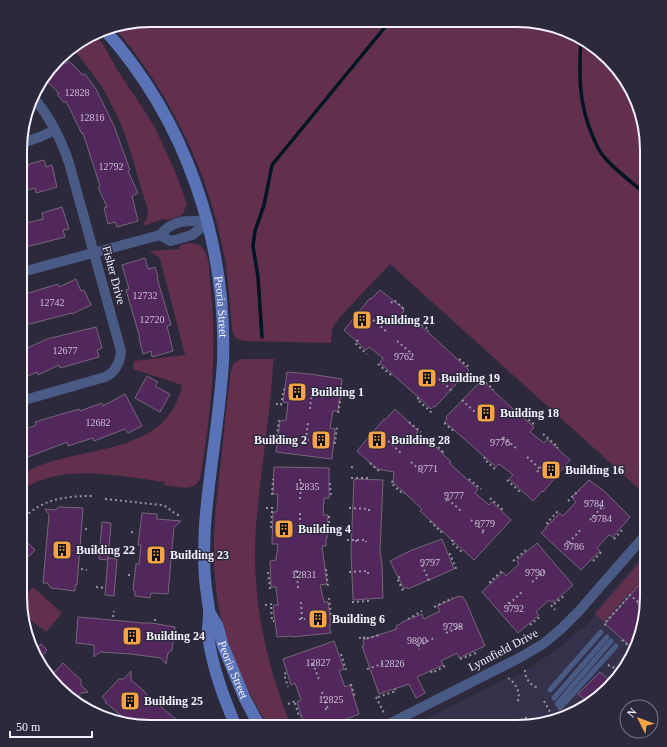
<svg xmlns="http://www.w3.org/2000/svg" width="667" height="747" viewBox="0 0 667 747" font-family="Georgia,serif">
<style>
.built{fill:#36314b}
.green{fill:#62304d}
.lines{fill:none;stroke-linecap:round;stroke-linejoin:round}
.stream{stroke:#021523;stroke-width:3.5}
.building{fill:#52285c;stroke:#766679}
.path{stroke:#9694a4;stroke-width:2;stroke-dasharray:2 3;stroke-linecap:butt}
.lane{stroke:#495a84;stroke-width:5}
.street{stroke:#495a84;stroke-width:10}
.secondary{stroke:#5973b6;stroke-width:12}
.labels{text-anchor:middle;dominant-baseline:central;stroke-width:3;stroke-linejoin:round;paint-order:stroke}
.number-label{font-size:10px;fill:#cbbfd6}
.street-label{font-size:12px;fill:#f3f1fe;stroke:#2c293c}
.poi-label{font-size:12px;font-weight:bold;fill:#f3f1fe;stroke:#2c293c;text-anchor:start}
.rim{fill:none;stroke:#f3f1fe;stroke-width:2}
</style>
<rect width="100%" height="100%" fill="#2c293c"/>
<path class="built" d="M 647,557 L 647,606 L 630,662 L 589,705 L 526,727 L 407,727 L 424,721 L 427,718 L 505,679 L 509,679 L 526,671 L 528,669 L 547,656 L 559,648 L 580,629 L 584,629 L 594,616 L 595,611 L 637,563 L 640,560 L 644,561 Z"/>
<path class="green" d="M 150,20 L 534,21 L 582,37 L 625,78 L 647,141 L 647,496 L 390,264 L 339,318 L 332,329 L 331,343 L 245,341 C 237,340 233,337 232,329 C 230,308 229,286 226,265 C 211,177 172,94 113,26 Z
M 95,34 L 104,46 L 118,71 L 144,110 L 155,128 L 175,171 L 187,204 L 183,213 L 180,216 L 168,220 L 163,219 L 143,226 C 144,222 147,218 148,215 C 149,210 142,191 140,185 C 126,130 111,90 71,48 Z
M 191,243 C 197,244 201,245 204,250 C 210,258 209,273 210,283 C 218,349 211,414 200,479 C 194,493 177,486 164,485 L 165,482 C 117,476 64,462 21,490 L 21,475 C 72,442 166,462 182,385 L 133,369 L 134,361 L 185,355 L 160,258 L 151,252 L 150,251 L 179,249 L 180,245 Z
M 241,359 L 275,359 L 273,362 C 272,384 270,406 267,428 C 262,474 254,519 255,564 C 257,621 270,675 292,727 L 268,727 C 251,696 233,664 224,630 C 208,571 214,520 221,461 C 224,431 227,400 231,370 L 234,363 Z
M 640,562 L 647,562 L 646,607 L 629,593 L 604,622 L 595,614 Z
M 33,587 L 62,613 L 46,632 C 37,624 20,615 20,602 Z"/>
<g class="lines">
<path class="stream" d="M 581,37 C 579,73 578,103 593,137 C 596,144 599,152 605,158 C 617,172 633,183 647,195
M 262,337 L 258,277 L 253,246 L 255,231 L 264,205 L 272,165 L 390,21"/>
</g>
<path class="building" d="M 60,57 L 66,64 L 69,61 L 83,75 L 85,74 L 96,89 L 114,126 L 130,170 L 128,171 L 138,193 L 132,196 L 138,221 L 117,227 L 115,222 L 108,224 L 104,208 L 107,207 L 98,187 L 100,186 L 83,133 L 82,134 L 66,101 L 64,103 L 57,94 L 59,93 L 43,78 Z
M 44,160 L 46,167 L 52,165 L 57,187 L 36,193 L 35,188 L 22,192 L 22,168 L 29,166 L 29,164 Z
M 62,207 L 69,229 L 63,230 L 65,237 L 22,248 L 22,224 L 43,219 L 42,213 Z
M 145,258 L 148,269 L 155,267 L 158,277 L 157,278 L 171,325 L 167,326 L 173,351 L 152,357 L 151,351 L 143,354 L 139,338 L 140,338 L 126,290 L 129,289 L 122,265 Z
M 76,279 L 81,291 L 84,290 L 91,305 L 72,314 L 72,313 L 22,326 L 22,295 L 58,284 L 59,287 Z
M 380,290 L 404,309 L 403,310 L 404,311 L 401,314 L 415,326 L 418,323 L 468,369 L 469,370 L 435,407 L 434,406 L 431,409 L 426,404 L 380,363 L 383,358 L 369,347 L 366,350 L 344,330 L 370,298 L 371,299 Z
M 96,327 L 102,348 L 97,350 L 99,357 L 60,368 L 59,365 L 38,375 L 37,372 L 21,379 L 21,351 L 47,339 Z
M 287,372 L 310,374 L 342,379 L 338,411 L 333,411 L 330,428 L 335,429 L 332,459 L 276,452 L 280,421 L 286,420 L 288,403 L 283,402 Z
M 147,376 L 158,382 L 155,386 L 170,394 L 160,412 L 135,398 Z
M 483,381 L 513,409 L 533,426 L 533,427 L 534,428 L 530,432 L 544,443 L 547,439 L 570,460 L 543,492 L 542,491 L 533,501 L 509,479 L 513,475 L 499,464 L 496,467 L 445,422 L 447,418 L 446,417 L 478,384 L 480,385 Z
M 125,394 L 142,426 L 128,433 L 125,429 L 94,441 L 93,438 L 68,446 L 67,442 L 28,457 L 27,453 L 21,455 L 21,431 L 36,425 L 35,422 L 79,409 L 80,411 L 102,403 L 103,406 Z
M 395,409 L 418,431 L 415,436 L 429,447 L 432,443 L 451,462 L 449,463 L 478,489 L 475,493 L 489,505 L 492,502 L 511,520 L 474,560 L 420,511 L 422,509 L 393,482 L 394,472 L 377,469 L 357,451 L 384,419 L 385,420 Z
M 274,467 L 329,468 L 329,498 L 324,498 L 323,515 L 328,515 L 327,538 L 326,538 L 326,546 L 322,546 L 327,584 L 320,585 L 324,602 L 328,602 L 331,625 L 329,625 L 331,633 L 292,637 L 292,636 L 277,637 L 273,607 L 274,605 L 278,605 L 276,587 L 271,587 L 270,561 L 276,560 L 278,544 L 272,544 L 273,512 L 277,512 L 278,494 L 273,494 Z
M 354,479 L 383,480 L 380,551 L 382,565 L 383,598 L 353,600 L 351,550 Z
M 589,480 L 603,490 L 630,517 L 613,537 L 609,535 L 597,548 L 600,551 L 581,570 L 541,533 L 546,529 L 545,528 L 560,513 L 563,516 L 576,502 L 573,499 L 574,498 L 572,497 Z
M 59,507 L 83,508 L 77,585 L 75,585 L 75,591 L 51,588 L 47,583 L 43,583 L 49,515 L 45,509 L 55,510 Z
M 142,513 L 157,514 L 157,519 L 181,521 L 174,527 L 168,594 L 151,593 L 150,598 L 135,596 L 135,591 L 133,590 L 136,564 L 139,564 L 141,545 L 138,545 Z
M 102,522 L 111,523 L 108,560 L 99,559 Z
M 21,536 L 35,550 L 26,559 L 20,554 Z
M 442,539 L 454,569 L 408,589 L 407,587 L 404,589 L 390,561 L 412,550 Z
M 537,543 L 573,585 L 554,602 L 553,601 L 551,602 L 549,600 L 536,612 L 539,615 L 518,633 L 482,592 L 503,572 L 506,576 L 519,564 L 517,561 L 519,558 Z
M 108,558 L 117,559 L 114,596 L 105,595 Z
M 647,576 L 647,592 L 637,603 L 645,611 L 634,649 L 605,624 Z
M 459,596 L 459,597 L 462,596 L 466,602 L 485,646 L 459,658 L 457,653 L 441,661 L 443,665 L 417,677 L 425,693 L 416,698 L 409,684 L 379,694 L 362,646 L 364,646 L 363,640 L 397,629 L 396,626 L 402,623 L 402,622 L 422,614 L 424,619 L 440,611 L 437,606 Z
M 78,617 L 144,623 L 152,623 L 175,627 L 172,650 L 168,653 L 166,664 L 161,658 L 131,654 L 100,652 L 94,657 L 94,645 L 76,643 Z
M 334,641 L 344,669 L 339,671 L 345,687 L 350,685 L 359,714 L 326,727 L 305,727 L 297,702 L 301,700 L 295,683 L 291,685 L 283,659 Z
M 41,644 L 47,650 L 39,660 L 35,650 Z
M 63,663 L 81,680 L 81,685 L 88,692 L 81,693 L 75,700 L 50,677 Z
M 131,671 L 131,680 L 143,690 L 147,695 L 185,727 L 141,727 L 130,723 L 105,702 L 106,701 L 102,697 L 119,679 L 124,679 Z
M 600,672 L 611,682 L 591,704 L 578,694 Z"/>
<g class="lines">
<path class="path" d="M 391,303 L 394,300 L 405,310
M 373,320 L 387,332
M 418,321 L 429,330 L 428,331
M 358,340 L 355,343 L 367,354
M 397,341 L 410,352
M 459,359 L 470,368
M 378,364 L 391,375
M 439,379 L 452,391
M 482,379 L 493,389 L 493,390
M 419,398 L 417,399 L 432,413
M 462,400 L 475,412
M 276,404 L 282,405
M 281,405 L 284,389
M 310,409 L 312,391
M 338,413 L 341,396 L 340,396
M 521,415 L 522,414 L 536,426
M 409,422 L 421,432
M 444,423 L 455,432
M 543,434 L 558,447 L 557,448
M 278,436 L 277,435 L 279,420
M 503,437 L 517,449
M 303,439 L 309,440
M 502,439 L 505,436
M 306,440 L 308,422
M 431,440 L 443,452 L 441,453
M 388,441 L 401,453
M 334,442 L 335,443 L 337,426
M 485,457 L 484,459 L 496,470
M 527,457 L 540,469
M 411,462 L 423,473
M 370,463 L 380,472 L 381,471
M 351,467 L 355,468
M 537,472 L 541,467
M 351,478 L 368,478 L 368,479
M 469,479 L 481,489
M 299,480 L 303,480
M 507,480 L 519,491 L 520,490
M 393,481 L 391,483 L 403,494 L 404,493
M 330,483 L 331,497
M 272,495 L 273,479
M 490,498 L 502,509 L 501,509
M 105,499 L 162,505 C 169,507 173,514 181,516
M 300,499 L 301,480
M 448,499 L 461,511
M 446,501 L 449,497
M 568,501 L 579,490
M 600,505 L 604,509
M 266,508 L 273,508
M 349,508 L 369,509
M 272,511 L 271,527 L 276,527
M 369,511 L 369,506
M 21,520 C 43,499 63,496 92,496
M 471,520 L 484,531
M 590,520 L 602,507
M 430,521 L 441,532 L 442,531
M 548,524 L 547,523 L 559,510
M 325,528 L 329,529 L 329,513
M 85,529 L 90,530
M 300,530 L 300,511
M 131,532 L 136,533
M 482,533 L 485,530
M 614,539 L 623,529 L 622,528
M 347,540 L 366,540 L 366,542
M 356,540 L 357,544
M 453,540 L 451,542 L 462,552 L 464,551
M 567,541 L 571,545
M 569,543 L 581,529
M 449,554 L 450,554 L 457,571
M 513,561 L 527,549 L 528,550
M 593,561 L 603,550
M 422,565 L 430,583
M 81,569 L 87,570
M 326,569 L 328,587
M 295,571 L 300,571
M 297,571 L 298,589
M 349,572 L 368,571
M 368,574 L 368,569
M 128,575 L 132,575
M 400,577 L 397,578 L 404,593
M 532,582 L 545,571
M 491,583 L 490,582 L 502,571
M 96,587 L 105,588
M 270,589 L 268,572 L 270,572
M 329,598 L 331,615 L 330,615
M 301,602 L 302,619
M 352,602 L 369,601 L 369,599
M 508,602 L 511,606
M 509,604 L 522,592
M 554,604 L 564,596 L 563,595
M 265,605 L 273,604
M 551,605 L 555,610
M 271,607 L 272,621 L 274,621
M 434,607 L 453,598
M 113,617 L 114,611
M 299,619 L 305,619
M 408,619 L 422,611
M 155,621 L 155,616
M 530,625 L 541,616
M 606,625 L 604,624 L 630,595 L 646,609
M 446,633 L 462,626
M 359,638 L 364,637 L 364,639 L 379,635
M 622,640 L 633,650
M 417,644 L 419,649
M 418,646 L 434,638
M 341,654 L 346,670
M 460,659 L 476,653 L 475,651
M 313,663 L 319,680
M 311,664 L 315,663
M 608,665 L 615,668 L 621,672
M 367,669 L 385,663
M 525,670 C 524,676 530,685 536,687 L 536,688
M 431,671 L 432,673 L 445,666
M 286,673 L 284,674 L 288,687
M 508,678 C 515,682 521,693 518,700 L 520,701
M 351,684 L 355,698
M 322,692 L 328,709
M 376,697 L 385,715
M 378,697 L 396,691 L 395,689
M 544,701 L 553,717
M 295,703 L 299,716 L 301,716
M 288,704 L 296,701
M 581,708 L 580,703 L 583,699
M 325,709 L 330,708
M 526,717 L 526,718 L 531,719 L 534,724"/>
<path class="lane" d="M 550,690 L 601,632
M 554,698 L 607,637
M 557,704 L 611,641
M 560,708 L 616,646"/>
<path class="street" d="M 22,143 L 40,137 L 55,130
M 160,235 L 171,241 L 192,235 L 208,222
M 22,272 L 160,235 C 174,219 188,220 208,222
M 21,401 L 105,377 C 116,372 120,363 121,351 L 69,163 C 61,139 50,117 33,97
M 383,727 L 521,657 L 543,644 L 561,629 L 579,611 L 647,533"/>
<g class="secondary">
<path id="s1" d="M 104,29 C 185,119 227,240 223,361 C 220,416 209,470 205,525 C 204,546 203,567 206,588 C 207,595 208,602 209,610 C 210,618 207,627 208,635 C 212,667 224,698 236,727"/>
<path id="s2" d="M 209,612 L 217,625 L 223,646 L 245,699 L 260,727"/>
</g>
</g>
<defs>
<g id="building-square" transform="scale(1)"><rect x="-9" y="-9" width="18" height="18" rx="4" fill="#f5a345" stroke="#2c293c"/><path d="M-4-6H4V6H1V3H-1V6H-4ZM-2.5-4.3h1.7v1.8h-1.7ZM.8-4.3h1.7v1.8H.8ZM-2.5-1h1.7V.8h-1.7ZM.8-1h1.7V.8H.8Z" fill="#111"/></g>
</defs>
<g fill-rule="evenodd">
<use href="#building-square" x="362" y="320"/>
<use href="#building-square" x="427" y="378"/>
<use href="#building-square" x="297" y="392"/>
<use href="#building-square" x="486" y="413"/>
<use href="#building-square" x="321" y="440"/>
<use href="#building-square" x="377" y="440"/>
<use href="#building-square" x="551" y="470"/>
<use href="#building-square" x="284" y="529"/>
<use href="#building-square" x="62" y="550"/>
<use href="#building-square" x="156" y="555"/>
<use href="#building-square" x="318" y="619"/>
<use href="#building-square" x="132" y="636"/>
<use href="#building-square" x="130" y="701"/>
</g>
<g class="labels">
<g class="number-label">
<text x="77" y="92">12828</text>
<text x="92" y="117">12816</text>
<text x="111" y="166">12792</text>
<text x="145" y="295">12732</text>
<text x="52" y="302">12742</text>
<text x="152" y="319">12720</text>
<text x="65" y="350">12677</text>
<text x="404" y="356">9762</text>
<text x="98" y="422">12682</text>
<text x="500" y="442">9776</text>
<text x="428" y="468">9771</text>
<text x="307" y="486">12835</text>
<text x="454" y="495">9777</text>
<text x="594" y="503">9784</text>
<text x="602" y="518">9784</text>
<text x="485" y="523">9779</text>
<text x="574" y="546">9786</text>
<text x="430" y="562">9797</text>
<text x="535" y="572">9790</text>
<text x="304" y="574">12831</text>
<text x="514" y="608">9792</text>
<text x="453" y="626">9798</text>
<text x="417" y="640">9800</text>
<text x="318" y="662">12827</text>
<text x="392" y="663">12826</text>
<text x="331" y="699">12825</text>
</g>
<g class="street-label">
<text transform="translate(114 275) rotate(75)">Fisher Drive</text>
<text stroke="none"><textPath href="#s1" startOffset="307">Peoria Street</textPath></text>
<text transform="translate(503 650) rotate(-28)">Lynnfield Drive</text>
<text stroke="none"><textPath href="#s2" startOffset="63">Peoria Street</textPath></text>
</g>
<g class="poi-label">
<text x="376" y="320">Building 21</text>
<text x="441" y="378">Building 19</text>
<text x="311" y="392">Building 1</text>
<text x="500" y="413">Building 18</text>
<text x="307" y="440" text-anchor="end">Building 2</text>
<text x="391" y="440">Building 28</text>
<text x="565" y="470">Building 16</text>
<text x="298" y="529">Building 4</text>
<text x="76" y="550">Building 22</text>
<text x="170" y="555">Building 23</text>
<text x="332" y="619">Building 6</text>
<text x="146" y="636">Building 24</text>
<text x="144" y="701">Building 25</text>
</g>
</g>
<path d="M0 0H667V747H0ZM150 27H517A123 123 0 0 1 640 150V597A123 123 0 0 1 517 720H150A123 123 0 0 1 27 597V150A123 123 0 0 1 150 27Z" fill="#2c293c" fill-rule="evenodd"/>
<path class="rim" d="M150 27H517A123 123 0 0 1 640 150V597A123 123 0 0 1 517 720H150A123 123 0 0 1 27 597V150A123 123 0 0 1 150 27Z"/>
<g transform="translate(639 719) rotate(312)"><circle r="19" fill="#2c293c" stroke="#7c798a"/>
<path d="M0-3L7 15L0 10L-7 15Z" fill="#f5a345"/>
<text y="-6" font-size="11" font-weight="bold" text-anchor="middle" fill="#f3f1fe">N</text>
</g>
<path d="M10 731v6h82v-6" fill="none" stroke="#f3f1fe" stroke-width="2"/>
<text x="16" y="731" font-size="12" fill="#f3f1fe" stroke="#2c293c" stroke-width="3" paint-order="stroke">50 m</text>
</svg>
